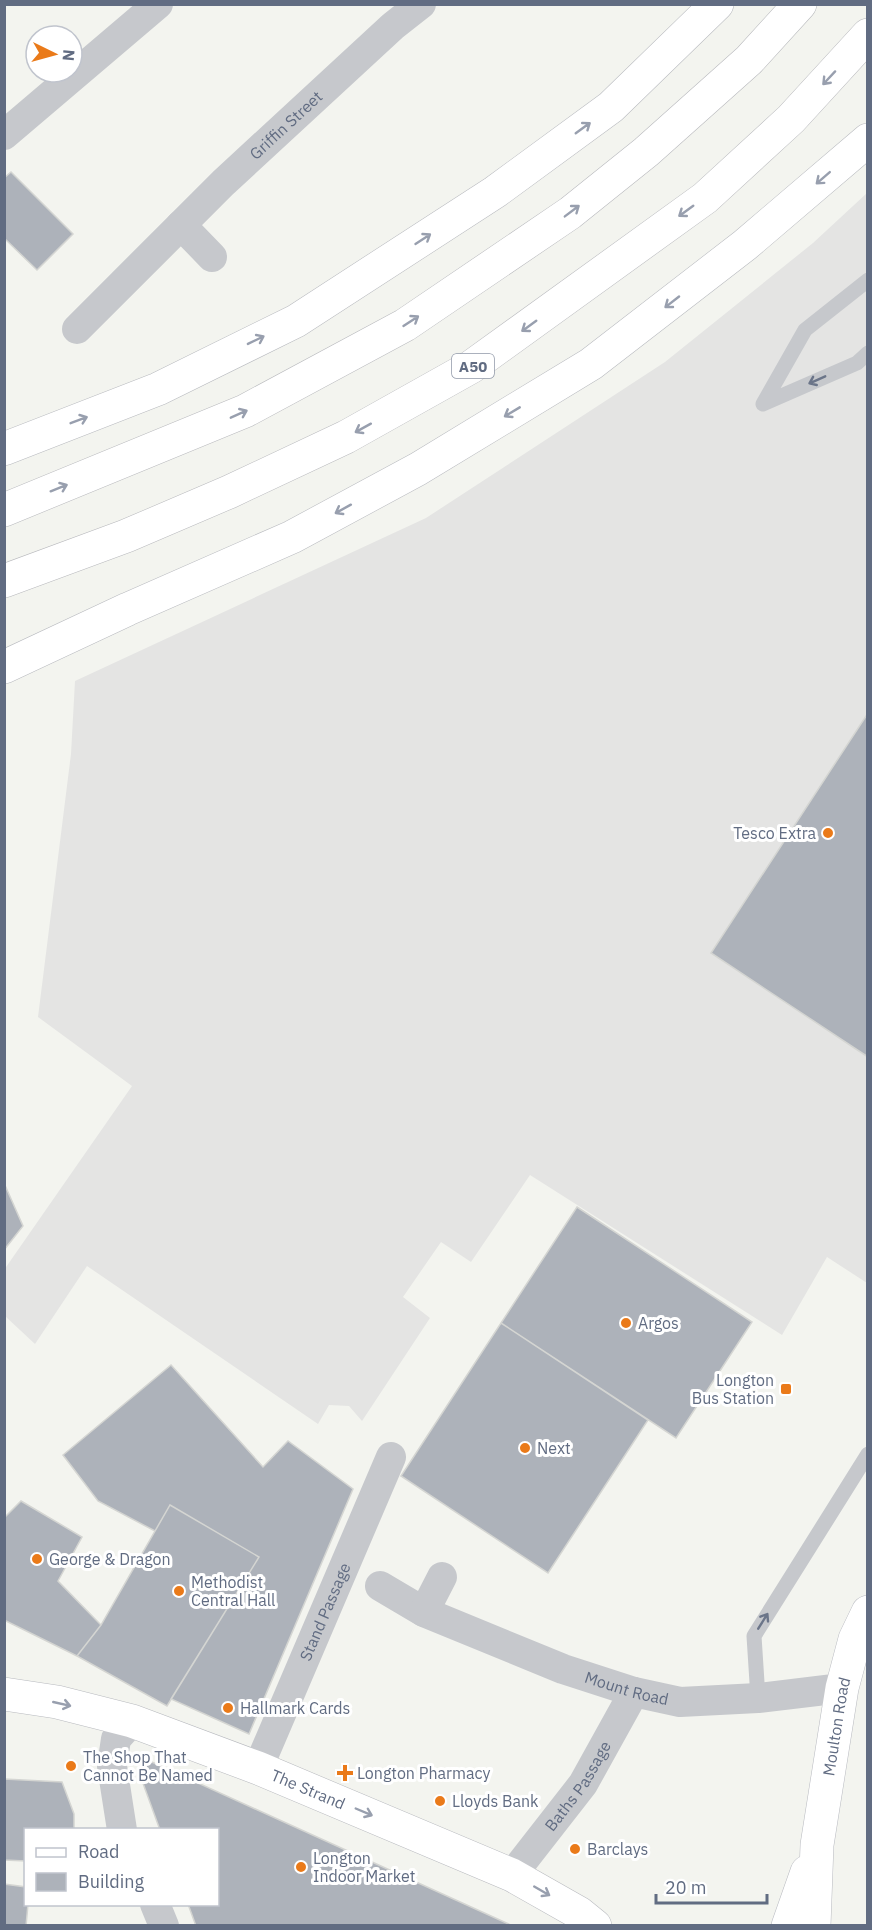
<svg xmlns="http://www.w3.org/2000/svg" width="872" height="1930" viewBox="0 0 872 1930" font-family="'IBM Plex Sans',sans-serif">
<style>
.built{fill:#e4e4e3}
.building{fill:#adb2ba;stroke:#d4d5d2;stroke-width:1.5}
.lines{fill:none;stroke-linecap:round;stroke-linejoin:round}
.secondary-casing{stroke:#b8bac0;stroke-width:34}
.primary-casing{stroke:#b8babf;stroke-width:34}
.highway-casing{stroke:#b8b9bd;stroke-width:34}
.lane{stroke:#c6c8cc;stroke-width:15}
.street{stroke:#c6c8cc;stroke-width:30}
.secondary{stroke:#fff;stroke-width:33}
.primary{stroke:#fff;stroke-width:33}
.highway{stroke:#fff;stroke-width:33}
.oneway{stroke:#989fae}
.oneway2{stroke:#6b7589}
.poi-dot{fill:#ea7a19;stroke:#fff;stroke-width:2}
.labels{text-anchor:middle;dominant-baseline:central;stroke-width:6;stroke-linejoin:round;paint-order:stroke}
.shield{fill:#fff;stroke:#9098a8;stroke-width:1.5}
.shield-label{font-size:15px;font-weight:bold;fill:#616c82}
.street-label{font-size:16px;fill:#616c82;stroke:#fff}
.poi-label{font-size:16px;fill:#616c82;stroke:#fff;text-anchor:start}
</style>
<rect width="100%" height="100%" fill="#f3f4ef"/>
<path class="built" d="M 867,193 L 867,1283 L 827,1257 L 782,1335 L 530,1175 L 471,1262 L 441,1242 L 403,1297 L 430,1318 L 362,1421 L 349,1406 L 329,1405 L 318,1424 L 87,1266 L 35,1344 L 5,1316 L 4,1270 L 132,1086 L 38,1017 L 71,754 L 75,681 L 426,518 L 665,362 L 813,243 Z"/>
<path class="building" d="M 11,172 L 73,234 L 37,270 L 4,238 L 4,178 Z
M 868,713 L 868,1057 L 711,953 Z
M 4,1183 L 23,1226 L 4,1250 Z
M 577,1207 L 752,1322 L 676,1438 L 501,1323 Z
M 501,1323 L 648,1420 L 548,1573 L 401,1476 Z
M 171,1365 L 263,1467 L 288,1441 L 353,1489 L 249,1734 L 171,1699 L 259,1557 L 170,1505 L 155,1531 L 98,1501 L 63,1455 Z
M 21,1501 L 82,1537 L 58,1581 L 101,1625 L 77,1656 L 4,1620 L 4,1518 Z
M 170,1505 L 259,1557 L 167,1706 L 77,1656 L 101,1625 Z
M 143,1758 L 513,1926 L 196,1926 L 188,1904 L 218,1904 L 218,1830 L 160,1830 L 140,1775 Z
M 4,1779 L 62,1782 L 74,1814 L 74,1830 L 26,1830 L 26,1861 L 4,1860 Z
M 4,1884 L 26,1887 L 26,1904 L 28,1904 L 26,1926 L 4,1926 Z"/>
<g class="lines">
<g class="secondary-casing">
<g id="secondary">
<path d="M 788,1926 L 807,1872"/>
<path id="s5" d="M 814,1926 L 817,1845 L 842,1688 L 855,1639 L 868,1612"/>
</g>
</g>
<g class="primary-casing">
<g id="primary">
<path d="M 4,449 L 158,389 L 296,321 L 495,192 L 611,107 L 717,4"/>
<path d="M 4,667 L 128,609 L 292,537 L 418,469 L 591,364 L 745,245 L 868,140"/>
<path id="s6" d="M 4,1694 L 57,1702 L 132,1721 L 258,1768 L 512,1875 L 579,1913 L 595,1926"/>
</g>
</g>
<g class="highway-casing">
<path id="highway" d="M 4,510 L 245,411 L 405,325 L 570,213 L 646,152 L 749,60 L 800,4
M 4,581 L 126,536 L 229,492 L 346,437 L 471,367 L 705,198 L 791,119 L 868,35"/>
</g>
<path class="lane" d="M 763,404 L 805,330 L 868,280
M 763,404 L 857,363 L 868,353
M 758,1698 L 754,1636 L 868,1454"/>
<g class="street">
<path d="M 4,135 L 158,4"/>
<path d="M 181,225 L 212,257"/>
<path id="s1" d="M 77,329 L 223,183 L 393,26 L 421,4"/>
<path id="s2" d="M 380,1586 L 424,1612 L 563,1669 L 634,1692 L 680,1702 L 758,1698 L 842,1688"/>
<path d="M 424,1612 L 442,1577"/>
<path id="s3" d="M 258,1768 L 391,1457"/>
<path d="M 122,1830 L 112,1766 L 116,1739 L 132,1721"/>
<path id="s4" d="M 512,1875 L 583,1784 L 634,1692"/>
<path d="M 155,1904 L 164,1926"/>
</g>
<use href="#secondary" class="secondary"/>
<use href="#primary" class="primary"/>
<use href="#highway" class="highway"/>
</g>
<defs><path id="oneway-shaft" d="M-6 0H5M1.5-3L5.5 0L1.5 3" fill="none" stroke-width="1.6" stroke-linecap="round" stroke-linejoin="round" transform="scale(1.5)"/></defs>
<g class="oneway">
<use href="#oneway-shaft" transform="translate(829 78) rotate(133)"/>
<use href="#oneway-shaft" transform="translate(583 128) rotate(-36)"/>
<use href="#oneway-shaft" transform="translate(823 178) rotate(139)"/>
<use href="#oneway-shaft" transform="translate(572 211) rotate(-37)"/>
<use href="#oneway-shaft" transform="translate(686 211) rotate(144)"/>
<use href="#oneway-shaft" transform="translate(423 239) rotate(-33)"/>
<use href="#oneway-shaft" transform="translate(672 302) rotate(142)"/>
<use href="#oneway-shaft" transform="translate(411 321) rotate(-33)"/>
<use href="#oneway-shaft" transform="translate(529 326) rotate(144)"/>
<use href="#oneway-shaft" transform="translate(256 340) rotate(-26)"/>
<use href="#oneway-shaft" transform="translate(512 412) rotate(149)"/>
<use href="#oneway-shaft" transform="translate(239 414) rotate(-24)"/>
<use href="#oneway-shaft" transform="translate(79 420) rotate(-21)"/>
<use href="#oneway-shaft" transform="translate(363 428) rotate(151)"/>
<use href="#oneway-shaft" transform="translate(59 488) rotate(-22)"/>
<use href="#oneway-shaft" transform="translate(343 509) rotate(151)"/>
<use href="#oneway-shaft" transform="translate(62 1704) rotate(13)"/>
<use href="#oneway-shaft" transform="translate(364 1812) rotate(23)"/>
<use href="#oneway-shaft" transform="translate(542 1891) rotate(30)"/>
</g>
<g class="oneway2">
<use href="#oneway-shaft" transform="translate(817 380) rotate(156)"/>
<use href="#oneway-shaft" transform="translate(763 1621) rotate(-58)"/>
</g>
<g class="poi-dot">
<circle cx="828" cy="833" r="6"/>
<circle cx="626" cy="1323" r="6"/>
<rect x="780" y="1383" width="12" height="12" rx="3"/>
<circle cx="525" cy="1448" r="6"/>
<circle cx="37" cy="1559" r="6"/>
<circle cx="179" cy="1591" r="6"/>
<circle cx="228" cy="1708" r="6"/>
<circle cx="71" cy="1766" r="6"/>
<path d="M342 1764h6v6h6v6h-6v6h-6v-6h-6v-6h6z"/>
<circle cx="440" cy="1801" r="6"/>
<circle cx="575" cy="1849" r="6"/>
<circle cx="301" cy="1867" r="6"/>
</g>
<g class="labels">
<rect class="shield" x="452" y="354" width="42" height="24" rx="4.5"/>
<g class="shield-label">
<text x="473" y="366">A50</text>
</g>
<g class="street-label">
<text stroke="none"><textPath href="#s1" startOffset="292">Griffin Street</textPath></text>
<text stroke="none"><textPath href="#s3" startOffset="170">Stand Passage</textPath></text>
<text stroke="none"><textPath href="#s2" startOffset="268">Mount Road</textPath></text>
<text stroke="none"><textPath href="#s5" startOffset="201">Moulton Road</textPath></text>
<text stroke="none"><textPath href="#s4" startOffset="111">Baths Passage</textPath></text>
<text stroke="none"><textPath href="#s6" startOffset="320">The Strand</textPath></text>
</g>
<g class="poi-label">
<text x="816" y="833" text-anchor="end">Tesco Extra</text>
<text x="638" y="1323">Argos</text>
<text x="774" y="1380" text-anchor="end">Longton<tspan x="774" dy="18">Bus Station</tspan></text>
<text x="537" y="1448">Next</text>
<text x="49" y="1559">George &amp; Dragon</text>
<text x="191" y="1582">Methodist<tspan x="191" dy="18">Central Hall</tspan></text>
<text x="240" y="1708">Hallmark Cards</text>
<text x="83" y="1757">The Shop That<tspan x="83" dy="18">Cannot Be Named</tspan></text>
<text x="357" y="1773">Longton Pharmacy</text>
<text x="452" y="1801">Lloyds Bank</text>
<text x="587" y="1849">Barclays</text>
<text x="313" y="1858">Longton<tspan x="313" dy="18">Indoor Market</tspan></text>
</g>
</g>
<rect width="872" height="1930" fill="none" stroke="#616c82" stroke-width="12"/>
<rect x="24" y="1828" width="195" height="78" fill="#ffffff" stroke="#c0c4cd" stroke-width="1.5"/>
<rect x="36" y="1848" width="30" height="9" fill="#ffffff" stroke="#c0c4cd" stroke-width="1.5"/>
<text x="78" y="1858" font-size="18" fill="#616c82">Road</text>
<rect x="36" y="1873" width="30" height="18" fill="#adb2ba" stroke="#c0c4cd" stroke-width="1.5"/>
<text x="78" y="1888" font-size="18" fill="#616c82">Building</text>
<g transform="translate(54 54) rotate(95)"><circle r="28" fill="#ffffff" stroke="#c0c4cd" stroke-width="1.5"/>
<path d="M0-4.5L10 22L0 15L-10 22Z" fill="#ea7a19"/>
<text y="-9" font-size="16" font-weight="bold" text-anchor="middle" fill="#616c82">N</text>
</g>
<path d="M656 1894v9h111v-9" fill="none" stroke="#616c82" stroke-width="3"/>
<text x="665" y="1894" font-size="18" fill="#616c82" stroke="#ffffff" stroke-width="4.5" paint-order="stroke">20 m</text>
</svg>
